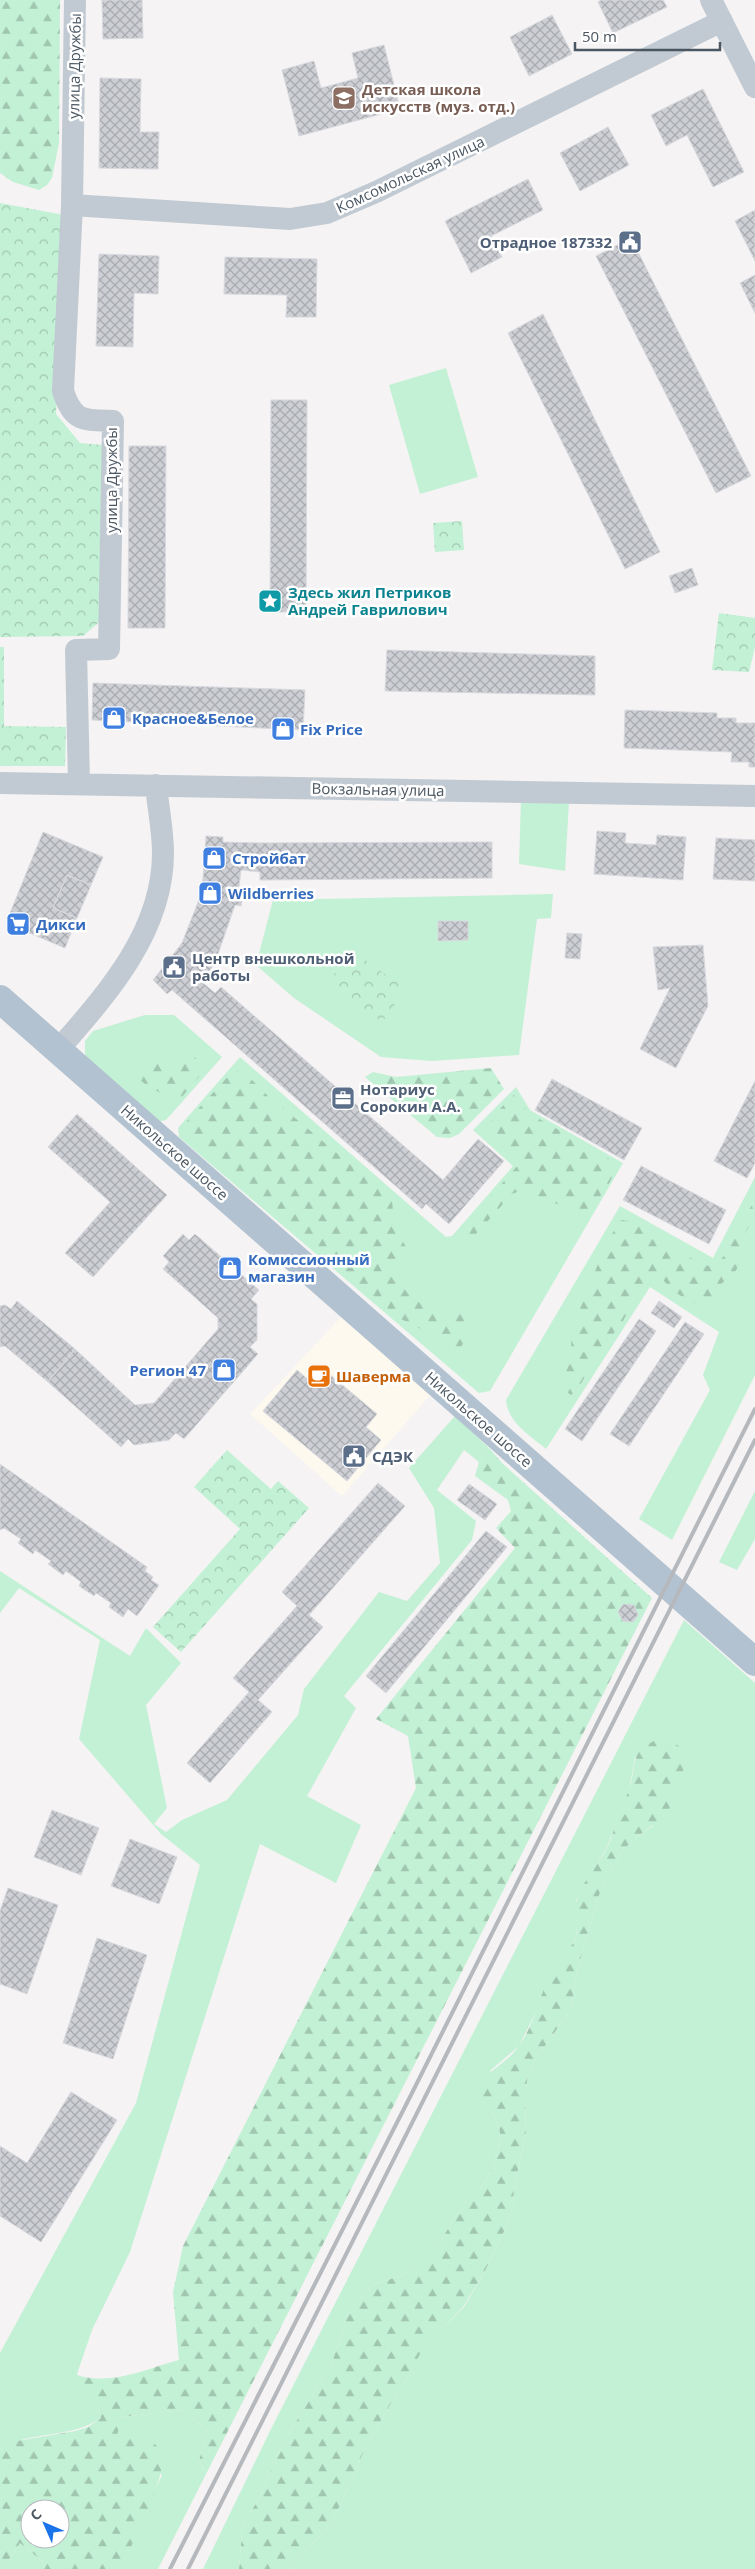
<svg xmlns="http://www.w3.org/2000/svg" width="755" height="2569" viewBox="0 0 755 2569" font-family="'Open Sans',sans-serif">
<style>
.commercial{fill:#fdf9ef}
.grass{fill:#c3f1d5}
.forest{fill:url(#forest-firs);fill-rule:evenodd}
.park{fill:url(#park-crowns)}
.building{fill:url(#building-cross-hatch);stroke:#d7d9de}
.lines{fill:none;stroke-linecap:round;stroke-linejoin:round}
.minor{stroke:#c1cad2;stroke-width:22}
.major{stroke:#b3c2d1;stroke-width:28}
.rail{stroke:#b5b8bd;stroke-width:4}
.labels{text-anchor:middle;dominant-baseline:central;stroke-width:5;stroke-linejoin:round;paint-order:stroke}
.street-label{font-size:15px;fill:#4a5661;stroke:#fff}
.education-label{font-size:15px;font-weight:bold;fill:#785e54;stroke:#fff;text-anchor:start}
.service-label{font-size:15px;font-weight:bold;fill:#4e5e75;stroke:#fff;text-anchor:start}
.culture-label{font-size:15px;font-weight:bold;fill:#0d838f;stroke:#fff;text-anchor:start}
.shop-label{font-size:15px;font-weight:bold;fill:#366cbe;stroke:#fff;text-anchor:start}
.food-label{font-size:15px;font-weight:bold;fill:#c56008;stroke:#fff;text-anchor:start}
</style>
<defs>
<pattern id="forest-firs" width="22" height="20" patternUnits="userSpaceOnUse" patternTransform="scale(1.25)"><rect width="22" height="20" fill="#c3f1d5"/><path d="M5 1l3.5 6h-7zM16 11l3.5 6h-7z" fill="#a0c6b0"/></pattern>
<pattern id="park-crowns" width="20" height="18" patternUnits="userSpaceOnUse" patternTransform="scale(1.25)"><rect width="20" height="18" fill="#c3f1d5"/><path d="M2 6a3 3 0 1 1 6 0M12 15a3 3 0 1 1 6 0" fill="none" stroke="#a0c6b0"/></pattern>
<pattern id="building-cross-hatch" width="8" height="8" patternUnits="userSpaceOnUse" patternTransform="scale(1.25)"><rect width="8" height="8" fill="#cdcfd5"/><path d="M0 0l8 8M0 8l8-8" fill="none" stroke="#a8abb0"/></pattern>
</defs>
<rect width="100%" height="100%" fill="#f5f3f3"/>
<path class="commercial" d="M 343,1315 L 433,1392 L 342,1496 L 250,1414 Z"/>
<path class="grass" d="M 446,368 L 478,477 L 420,494 L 389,385 Z
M 521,799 L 569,802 L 565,871 L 519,864 Z
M 553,894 L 551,918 L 537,919 L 519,1055 L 432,1061 L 381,1057 L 294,998 L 256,965 L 273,900 Z
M 145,1015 L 174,1015 L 222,1057 L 166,1120 L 157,1122 L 85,1057 L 85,1041 L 93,1031 Z
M 240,1057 L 446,1237 L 452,1236 L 513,1166 L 473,1130 L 516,1087 L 530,1110 L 623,1163 L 490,1391 L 479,1393 L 179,1137 L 178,1128 Z
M 755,1177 L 755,1375 L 672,1540 L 639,1519 L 710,1390 L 703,1375 L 719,1332 L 650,1287 L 546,1449 C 530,1435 508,1423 506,1400 L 620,1206 L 713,1258 Z
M 455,1416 L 489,1448 L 479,1462 L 464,1450 L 437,1490 L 476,1521 L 472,1540 L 344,1696 L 356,1708 L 307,1796 L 361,1825 L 336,1883 L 260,1844 L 130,2252 L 92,2330 L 77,2374 C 83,2391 99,2401 101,2418 C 71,2439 31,2430 0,2449 L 0,2353 L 136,2103 L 200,1865 L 161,1834 L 79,1739 L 100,1640 L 19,1588 L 0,1613 L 0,1571 L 130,1656 L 146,1628 L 181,1663 L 146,1705 L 167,1808 L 154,1824 L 166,1832 L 182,1820 L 227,1800 L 298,1715 L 304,1689 L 379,1592 L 407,1601 L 440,1563 L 434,1508 L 409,1468 Z
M 755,1491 L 755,1539 L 737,1570 L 719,1562 Z
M 684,1620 L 755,1683 L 755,2569 L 290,2569 L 333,2521 L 364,2451 L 396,2394 L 407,2379 L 423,2347 L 464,2307 L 483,2275 L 507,2225 L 513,2207 L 514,2188 L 526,2133 L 525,2095 L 528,2076 L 535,2060 L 571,2009 L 577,1972 L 597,1900 L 604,1883 L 623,1850 L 637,1837 L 653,1826 L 686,1762 L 635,1757 L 629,1792 L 613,1832 L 606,1849 L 576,1900 L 578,1918 L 576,1936 L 569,1951 L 557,1963 L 536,2012 L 519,2046 L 491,2070 L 483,2101 L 494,2115 L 500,2132 L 498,2150 L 492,2169 L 481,2188 L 466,2201 L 437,2246 L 424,2260 L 406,2274 L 372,2285 L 349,2311 L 332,2363 L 283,2443 L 258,2500 L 248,2516 L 242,2532 L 239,2569 L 203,2569 L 272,2427 Z
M 182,2410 L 207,2430 L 199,2461 L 206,2474 L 158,2569 L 120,2569 L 162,2475 L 117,2436 L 120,2417 Z
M 20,2543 L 43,2562 L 44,2569 L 3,2569 Z"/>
<path class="forest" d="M 0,0 L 60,0 L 59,143 L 52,178 L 47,185 L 39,190 L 13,182 L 0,173 Z
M 185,1052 L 191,1053 L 206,1069 L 180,1099 L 176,1100 C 159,1091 137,1087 135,1066 L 143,1060 L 161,1056 L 174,1063 Z
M 491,1068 L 504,1089 L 459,1134 L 450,1138 L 437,1137 L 365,1077 L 373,1072 L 396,1077 Z
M 234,1070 L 247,1075 L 268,1096 C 269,1105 269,1112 278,1115 L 283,1108 L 392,1199 L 394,1226 L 409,1252 C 406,1262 399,1265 389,1263 L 383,1269 C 388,1275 395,1279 400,1285 C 417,1302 429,1314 455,1308 L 463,1312 C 466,1326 470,1344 455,1351 L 429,1333 L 399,1318 L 185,1136 L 184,1127 L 186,1122 Z
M 514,1095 L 529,1113 L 613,1161 C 621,1174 596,1203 586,1212 L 550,1202 L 528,1191 L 517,1192 L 512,1194 L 468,1243 L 463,1243 L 459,1235 L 461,1231 L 518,1165 C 508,1153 482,1137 492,1119 C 497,1110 507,1103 514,1095 Z
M 755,1199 L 755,1219 L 743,1235 L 740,1263 L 735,1272 L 721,1284 L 717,1292 L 704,1305 C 688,1302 669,1291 661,1276 L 652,1277 L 640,1289 L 623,1321 L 596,1357 L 578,1389 L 571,1395 L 564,1390 L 563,1381 L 572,1355 L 570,1328 L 576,1321 L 582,1303 L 608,1240 L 621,1220 C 627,1221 635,1221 640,1224 C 654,1231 696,1266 710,1266 C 717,1265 721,1259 725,1255 Z
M 489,1448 L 503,1464 L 652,1598 L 206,2474 L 199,2461 L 207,2430 L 182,2410 L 121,2417 L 117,2436 C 132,2436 155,2436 161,2453 C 169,2475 131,2546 120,2569 L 44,2569 L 43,2562 L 20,2543 L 3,2569 L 0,2569 L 0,2449 L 11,2442 L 75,2431 L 88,2427 L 101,2418 C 99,2401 83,2391 77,2375 C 112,2386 145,2369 179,2360 L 173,2292 L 183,2246 L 416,1788 L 408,1736 L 376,1719 L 515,1548 L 496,1528 L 511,1511 L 508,1500 L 475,1476 L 479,1462 ZM 30,2509 L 60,2509 L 60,2539 L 30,2539 Z
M 663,1738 L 679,1746 L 686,1762 L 667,1815 L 637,1837 L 623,1850 L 604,1883 L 597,1900 L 577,1972 L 571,2009 L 535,2060 L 528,2076 L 525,2095 L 526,2133 L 514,2188 L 513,2207 L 507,2225 L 483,2275 L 463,2307 L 423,2348 L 407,2379 L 396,2394 L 364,2451 L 333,2521 L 290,2569 L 239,2569 L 242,2532 L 248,2516 L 258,2500 L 283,2443 L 332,2363 L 349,2311 L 372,2285 L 406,2274 L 424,2260 L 437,2246 L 466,2201 L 481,2188 L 492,2169 L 498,2150 L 500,2132 L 494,2115 L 483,2101 L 480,2083 C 492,2069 508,2061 518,2047 C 537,2022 540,1989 556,1964 C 563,1954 572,1949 576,1936 C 579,1924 573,1910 577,1899 C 583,1881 597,1866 606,1850 C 614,1833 618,1814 626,1797 C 640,1768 624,1749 663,1738 Z"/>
<path class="park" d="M 0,203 L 64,215 L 56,414 L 80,443 L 102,445 L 104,618 L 83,636 L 0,637 Z
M 462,521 L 464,550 L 435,552 L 433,523 Z
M 719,613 L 755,618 L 755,647 L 749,672 L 712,670 Z
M 0,647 L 4,647 L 4,726 L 66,727 L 65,766 L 0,766 Z
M 351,950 L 406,989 L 382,1022 L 328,983 Z
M 227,1450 L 271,1489 L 278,1481 L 309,1508 L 181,1652 L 153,1627 L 240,1529 L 194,1487 Z"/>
<path class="building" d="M 102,0 L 142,0 L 143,38 L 103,39 Z
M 601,0 L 663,0 L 667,7 L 613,33 L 598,2 Z
M 552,15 L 572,54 L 529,76 L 510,37 Z
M 384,45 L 400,109 L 299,136 L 282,70 L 314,61 L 321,88 L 358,78 L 352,53 Z
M 100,78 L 141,79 L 140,132 L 159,132 L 158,169 L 99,168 Z
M 703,89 L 744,172 L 713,187 L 687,135 L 666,146 L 651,115 Z
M 608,127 L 629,165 L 580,191 L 560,153 Z
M 528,179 L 543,210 L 491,236 L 502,257 L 471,273 L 445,221 Z
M 755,210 L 755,261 L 735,221 Z
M 631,238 L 751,476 L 716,493 L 596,256 Z
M 99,254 L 159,256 L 158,294 L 134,293 L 133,347 L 96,346 Z
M 225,257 L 317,259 L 316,317 L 286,317 L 287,295 L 224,294 Z
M 755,275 L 755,313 L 740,283 Z
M 543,314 L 660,552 L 625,569 L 508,333 Z
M 271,400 L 307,400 L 306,612 L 270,612 Z
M 129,446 L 166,446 L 165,628 L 128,628 Z
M 692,568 L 698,585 L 675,593 L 669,576 Z
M 387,650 L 595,656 L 595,695 L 385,691 Z
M 93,683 L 305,690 L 303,730 L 92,720 Z
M 625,710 L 717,713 L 717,718 L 736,718 L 736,723 L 755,723 L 755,767 L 749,767 L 749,762 L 731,762 L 732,752 L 624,748 Z
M 597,831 L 626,833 L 625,843 L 656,845 L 657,835 L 686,837 L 683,880 L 594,874 Z
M 43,832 L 103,857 L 91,885 L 67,875 L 53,908 L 77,918 L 65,948 L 6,923 Z
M 206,836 L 223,837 L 223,842 L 260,843 L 492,842 L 492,878 L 260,880 L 260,872 L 241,870 L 238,895 L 243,896 L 241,906 L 235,905 L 218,954 L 222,956 L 219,965 L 214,964 L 202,982 L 215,993 L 221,987 L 443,1180 L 478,1139 L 504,1161 L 449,1224 L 426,1204 L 422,1209 L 172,990 L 167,994 L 153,980 L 182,943 L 202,892 Z
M 716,838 L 755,840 L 755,881 L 713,879 Z
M 67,875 L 91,885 L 77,918 L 53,908 Z
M 438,921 L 468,921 L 468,940 L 438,941 Z
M 567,933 L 582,934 L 580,959 L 565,958 Z
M 703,945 L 708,1006 L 676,1068 L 640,1049 L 670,988 L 658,990 L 653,947 Z
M 552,1079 L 642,1128 L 624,1160 L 535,1110 Z
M 755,1081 L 755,1163 L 747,1178 L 714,1161 Z
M 77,1114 L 167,1195 L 93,1277 L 65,1253 L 110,1202 L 48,1147 Z
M 641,1166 L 726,1210 L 709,1244 L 623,1200 Z
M 183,1234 L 189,1240 L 195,1234 L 259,1290 L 251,1299 L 257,1304 L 257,1340 L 250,1347 L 258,1354 L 184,1439 L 176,1433 L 169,1440 L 134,1445 L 128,1439 L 121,1447 L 48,1382 L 75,1349 L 135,1405 L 154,1403 L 218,1329 L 218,1318 L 163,1269 L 169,1262 L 163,1256 Z
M 17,1301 L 75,1349 L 48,1382 L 5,1346 L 0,1347 L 0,1306 L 5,1305 L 11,1309 Z
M 659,1301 L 682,1317 L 674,1328 L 651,1313 Z
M 639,1319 L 656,1331 L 582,1441 L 565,1429 Z
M 685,1322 L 704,1334 L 629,1446 L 610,1434 Z
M 322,1368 L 377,1414 L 366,1427 L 381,1440 L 347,1481 L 263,1411 L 297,1370 L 310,1381 Z
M 0,1464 L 147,1567 L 145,1571 L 153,1577 L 151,1580 L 159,1585 L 137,1616 L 128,1609 L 123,1617 L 109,1607 L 111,1603 L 96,1593 L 94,1596 L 79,1586 L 81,1582 L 66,1571 L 63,1575 L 48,1564 L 51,1561 L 35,1550 L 33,1554 L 18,1543 L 21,1539 L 4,1528 L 0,1530 Z
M 378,1483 L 405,1506 L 309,1615 L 323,1627 L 258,1700 L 272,1712 L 210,1783 L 187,1763 L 249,1692 L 233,1678 L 297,1606 L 282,1592 Z
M 469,1484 L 497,1504 L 485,1520 L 457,1500 Z
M 486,1531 L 507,1547 L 386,1693 L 366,1676 Z
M 623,1604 L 634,1605 L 638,1615 L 633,1622 L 623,1621 L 618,1612 Z
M 52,1810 L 99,1828 L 81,1875 L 34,1857 Z
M 130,1839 L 177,1857 L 159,1904 L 111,1886 Z
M 8,1888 L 58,1905 L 27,1994 L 0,1984 L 0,1911 Z
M 97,1938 L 147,1955 L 113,2059 L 63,2043 Z
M 71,2092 L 117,2120 L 41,2242 L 0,2216 L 0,2146 L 27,2163 Z"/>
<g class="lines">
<path class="minor" d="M 75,0 L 72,205 L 63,391 C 73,422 83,420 113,421 L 109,649 L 76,650 L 79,783
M 711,0 L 755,87
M 72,205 L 290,219 L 327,213 L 376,192 L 722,21
M 0,783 L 755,796
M 58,1050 C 107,994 163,932 163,853 C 163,831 158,807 156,785"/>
<path class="major" d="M 0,999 L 755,1662"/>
<path class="rail" d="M 170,2569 L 413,2091 L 755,1409
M 188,2569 L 755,1440"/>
</g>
<defs>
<g id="school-square" transform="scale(1.25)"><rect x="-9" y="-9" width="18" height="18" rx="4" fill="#8d6e63" stroke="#fff"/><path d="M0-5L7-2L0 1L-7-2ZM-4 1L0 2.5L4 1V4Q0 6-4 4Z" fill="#fff"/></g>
<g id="civic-square" transform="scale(1.25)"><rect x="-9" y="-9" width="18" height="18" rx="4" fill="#5c6f8a" stroke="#fff"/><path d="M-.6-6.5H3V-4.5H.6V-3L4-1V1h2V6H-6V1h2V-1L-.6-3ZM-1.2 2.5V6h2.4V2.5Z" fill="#fff"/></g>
<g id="sight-square" transform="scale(1.25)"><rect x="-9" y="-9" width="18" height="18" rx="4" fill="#0f9aa8" stroke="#fff"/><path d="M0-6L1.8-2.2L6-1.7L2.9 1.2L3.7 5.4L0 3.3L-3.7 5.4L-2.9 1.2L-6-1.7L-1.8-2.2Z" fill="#fff"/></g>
<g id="shop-square" transform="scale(1.25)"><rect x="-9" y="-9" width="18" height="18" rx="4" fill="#3f7fe0" stroke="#fff"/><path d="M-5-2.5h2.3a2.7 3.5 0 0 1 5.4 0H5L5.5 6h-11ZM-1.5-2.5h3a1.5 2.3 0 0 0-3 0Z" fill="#fff"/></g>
<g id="supermarket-square" transform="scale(1.25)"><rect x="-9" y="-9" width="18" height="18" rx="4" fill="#3f7fe0" stroke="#fff"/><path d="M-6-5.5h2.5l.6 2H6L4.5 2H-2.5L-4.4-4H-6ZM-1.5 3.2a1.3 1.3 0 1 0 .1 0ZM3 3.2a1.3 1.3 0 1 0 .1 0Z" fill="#fff"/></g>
<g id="office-square" transform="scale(1.25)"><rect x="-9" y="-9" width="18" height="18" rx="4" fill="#5c6f8a" stroke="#fff"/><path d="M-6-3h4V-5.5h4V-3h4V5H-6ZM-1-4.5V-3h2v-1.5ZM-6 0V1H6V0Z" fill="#fff"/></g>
<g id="cafe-square" transform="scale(1.25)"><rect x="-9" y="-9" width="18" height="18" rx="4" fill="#e8710a" stroke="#fff"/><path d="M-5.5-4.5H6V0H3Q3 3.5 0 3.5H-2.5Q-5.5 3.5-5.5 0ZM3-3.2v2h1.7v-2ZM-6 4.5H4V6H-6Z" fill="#fff"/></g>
</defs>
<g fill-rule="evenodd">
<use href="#school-square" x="344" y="98"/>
<use href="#civic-square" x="630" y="242"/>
<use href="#sight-square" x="270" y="601"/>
<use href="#shop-square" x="114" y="718"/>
<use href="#shop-square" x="283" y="729"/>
<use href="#shop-square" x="214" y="858"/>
<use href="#shop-square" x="210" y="893"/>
<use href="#supermarket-square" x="18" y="924"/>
<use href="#civic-square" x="174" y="967"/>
<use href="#office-square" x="343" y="1098"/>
<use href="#shop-square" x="230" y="1268"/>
<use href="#shop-square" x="224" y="1370"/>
<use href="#cafe-square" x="319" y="1376"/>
<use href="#civic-square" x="354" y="1456"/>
</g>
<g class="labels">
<g class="street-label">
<text transform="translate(74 66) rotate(-89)">улица Дружбы</text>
<text transform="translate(410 174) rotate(-25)">Комсомольская улица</text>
<text transform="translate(111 480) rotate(-90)">улица Дружбы</text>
<text transform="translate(378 789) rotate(1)">Вокзальная улица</text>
<text transform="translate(175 1152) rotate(41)">Никольское шоссе</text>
<text transform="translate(479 1419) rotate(41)">Никольское шоссе</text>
</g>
<g class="education-label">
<text x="362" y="89">Детская школа<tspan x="362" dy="17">искусств (муз. отд.)</tspan></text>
</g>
<g class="service-label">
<text x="612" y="242" text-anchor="end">Отрадное 187332</text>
<text x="192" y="958">Центр внешкольной<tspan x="192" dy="17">работы</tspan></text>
<text x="360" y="1089">Нотариус<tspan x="360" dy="17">Сорокин А.А.</tspan></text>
<text x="372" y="1456">СДЭК</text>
</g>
<g class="culture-label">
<text x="288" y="592">Здесь жил Петриков<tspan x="288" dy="17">Андрей Гаврилович</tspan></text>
</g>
<g class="shop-label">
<text x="132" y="718">Красное&amp;Белое</text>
<text x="300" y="729">Fix Price</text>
<text x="232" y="858">Стройбат</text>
<text x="228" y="893">Wildberries</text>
<text x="36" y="924">Дикси</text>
<text x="248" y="1259">Комиссионный<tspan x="248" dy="17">магазин</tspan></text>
<text x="206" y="1370" text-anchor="end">Регион 47</text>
</g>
<g class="food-label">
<text x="336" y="1376">Шаверма</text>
</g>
</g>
<g transform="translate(45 2524) rotate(315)"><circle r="24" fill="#ffffff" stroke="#b7bbc0"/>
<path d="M0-4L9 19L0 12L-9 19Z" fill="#1a73e8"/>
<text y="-8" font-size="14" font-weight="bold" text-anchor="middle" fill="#4a5661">С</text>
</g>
<path d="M575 42v8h145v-8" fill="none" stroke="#4a5661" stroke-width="2.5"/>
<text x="582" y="42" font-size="15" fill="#4a5661" stroke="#ffffff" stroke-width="4" paint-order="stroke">50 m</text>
</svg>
